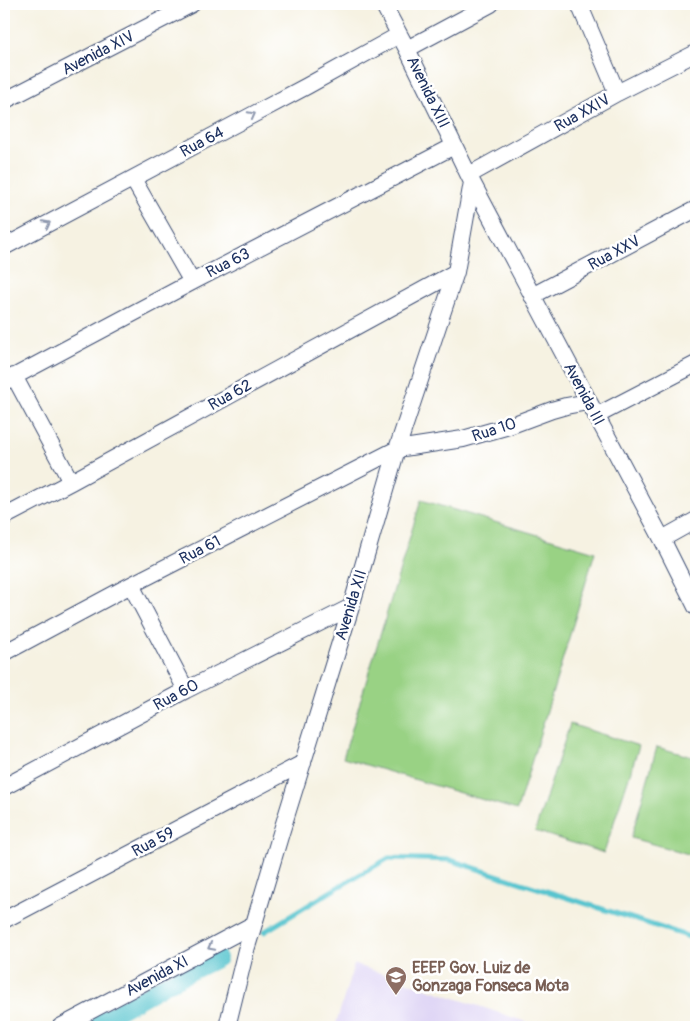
<svg xmlns="http://www.w3.org/2000/svg" width="700" height="1031" viewBox="0 0 700 1031" font-family="Pangolin,sans-serif">
<style>
.built{fill:#dfd5f5}
.green{fill:#99d284;stroke:#5a8071}
.lines{fill:none;stroke-linecap:round;stroke-linejoin:round}
.stream{stroke:#58c5cf;stroke-width:5}
.canal{stroke:#58c5cf;stroke-width:18}
.minor-casing{stroke:#3c4c72;stroke-width:18}
.minor{stroke:#fff;stroke-width:16}
.oneway{stroke:#8d97ae}
.labels{text-anchor:middle;dominant-baseline:central;stroke-width:5;stroke-linejoin:round;paint-order:stroke}
.street-label{font-size:16px;fill:#1b2f5e;stroke:#fff}
.education-label{font-size:16px;font-weight:bold;fill:#785e54;stroke:#fff;text-anchor:start}
</style>
<rect width="100%" height="100%" fill="#fff"/>
<filter id="ink" filterUnits="userSpaceOnUse"><feTurbulence type="fractalNoise" baseFrequency=".02" numOctaves="2"/><feDisplacementMap in="SourceGraphic" scale="10" xChannelSelector="R" yChannelSelector="G"/><feConvolveMatrix kernelMatrix="1 2 1 2 8 2 1 2 1" color-interpolation-filters="sRGB"/></filter>
<filter id="wash" filterUnits="userSpaceOnUse"><feTurbulence type="fractalNoise" baseFrequency=".0096" numOctaves="4" result="noise"/><feDisplacementMap in="SourceGraphic" scale="20" xChannelSelector="R" yChannelSelector="G"/><feGaussianBlur stdDeviation="1.12" result="paint"/><feColorMatrix in="noise" values="0 0 0 0 0 0 0 0 0 0 0 0 0 0 0 0 0 1.4 0 .05"/><feComposite in="paint" operator="in"/></filter>
<g filter="url(#wash)">
<rect width="100%" height="100%" fill="#f6f2e2"/>
<path class="built" d="M 354,964 L 541,1027 L 335,1027 Z"/>
<path class="green" d="M 421,500 L 595,552 L 517,810 L 343,758 Z
M 570,724 L 639,746 L 604,853 L 535,831 Z
M 657,747 L 696,758 L 696,840 L 692,855 L 631,838 Z"/>
<g class="lines">
<path class="stream" d="M 264,932 L 340,886 L 389,858 L 450,860 L 696,939"/>
<path class="canal" d="M 90,1027 L 168,983 L 218,958"/>
</g>
</g>
<g filter="url(#ink)">
<g class="lines">
<g class="minor-casing">
<path id="minor" d="M 383,4 L 407,49 L 472,182 L 662,539 L 696,607
M 579,4 L 617,93
M 407,49 L 491,4
M 4,101 L 192,4
M 469,175 L 617,93 L 696,53
M 133,179 L 192,282
M 4,247 L 307,86 L 399,35
M 532,296 L 696,209
M 14,376 L 71,482
M 4,382 L 192,282 L 454,146
M 596,416 L 696,364
M 4,517 L 71,482 L 456,272
M 662,539 L 696,520
M 131,585 L 186,690
M 4,653 L 131,585 L 397,449 L 463,439 L 509,426 L 552,410 L 566,406 L 588,402
M 4,787 L 186,690 L 351,607
M 4,920 L 303,763
M 60,1027 L 254,924
M 227,1027 L 246,950 L 254,924 L 281,833 L 351,607 L 397,449 L 456,272 L 472,182"/>
</g>
<use href="#minor" class="minor"/>
</g>
<defs><path id="oneway-chevron" d="M-2-3.5L2.5 0L-2 3.5" fill="none" stroke-width="1.6" stroke-linecap="round" stroke-linejoin="round" transform="scale(1.25)"/></defs>
<g class="oneway">
<use href="#oneway-chevron" transform="translate(252 115) rotate(-28)"/>
<use href="#oneway-chevron" transform="translate(47 224) rotate(-28)"/>
<use href="#oneway-chevron" transform="translate(211 947) rotate(152)"/>
</g>
</g>
<defs>
<g id="school-pin" transform="scale(1.125)"><path d="M0 17L-7.5 6A9.5 9.5 0 1 1 7.5 6Z" fill="#8d6e63" stroke="#fff"/><path d="M0-5L7-2L0 1L-7-2ZM-4 1L0 2.5L4 1V4Q0 6-4 4Z" fill="#fff"/></g>
</defs>
<g fill-rule="evenodd">
<use href="#school-pin" x="396" y="977"/>
</g>
<g class="labels">
<g class="street-label">
<text transform="translate(98 53) rotate(-27)">Avenida XIV</text>
<text transform="translate(428 92) rotate(64)">Avenida XIII</text>
<text transform="translate(582 113) rotate(-29)">Rua XXIV</text>
<text transform="translate(202 142) rotate(-28)">Rua 64</text>
<text transform="translate(614 253) rotate(-28)">Rua XXV</text>
<text transform="translate(228 263) rotate(-27)">Rua 63</text>
<text transform="translate(584 394) rotate(62)">Avenida III</text>
<text transform="translate(230 395) rotate(-29)">Rua 62</text>
<text transform="translate(494 430) rotate(-18)">Rua 10</text>
<text transform="translate(200 550) rotate(-27)">Rua 61</text>
<text transform="translate(351 605) rotate(-73)">Avenida XII</text>
<text transform="translate(176 695) rotate(-28)">Rua 60</text>
<text transform="translate(153 842) rotate(-28)">Rua 59</text>
<text transform="translate(157 976) rotate(-28)">Avenida XI</text>
</g>
<g class="education-label">
<text x="412" y="968">EEEP Gov. Luiz de<tspan x="412" dy="18">Gonzaga Fonseca Mota</tspan></text>
</g>
</g>
<rect width="700" height="1031" fill="none" stroke="#fff" stroke-width="20"/>
</svg>
